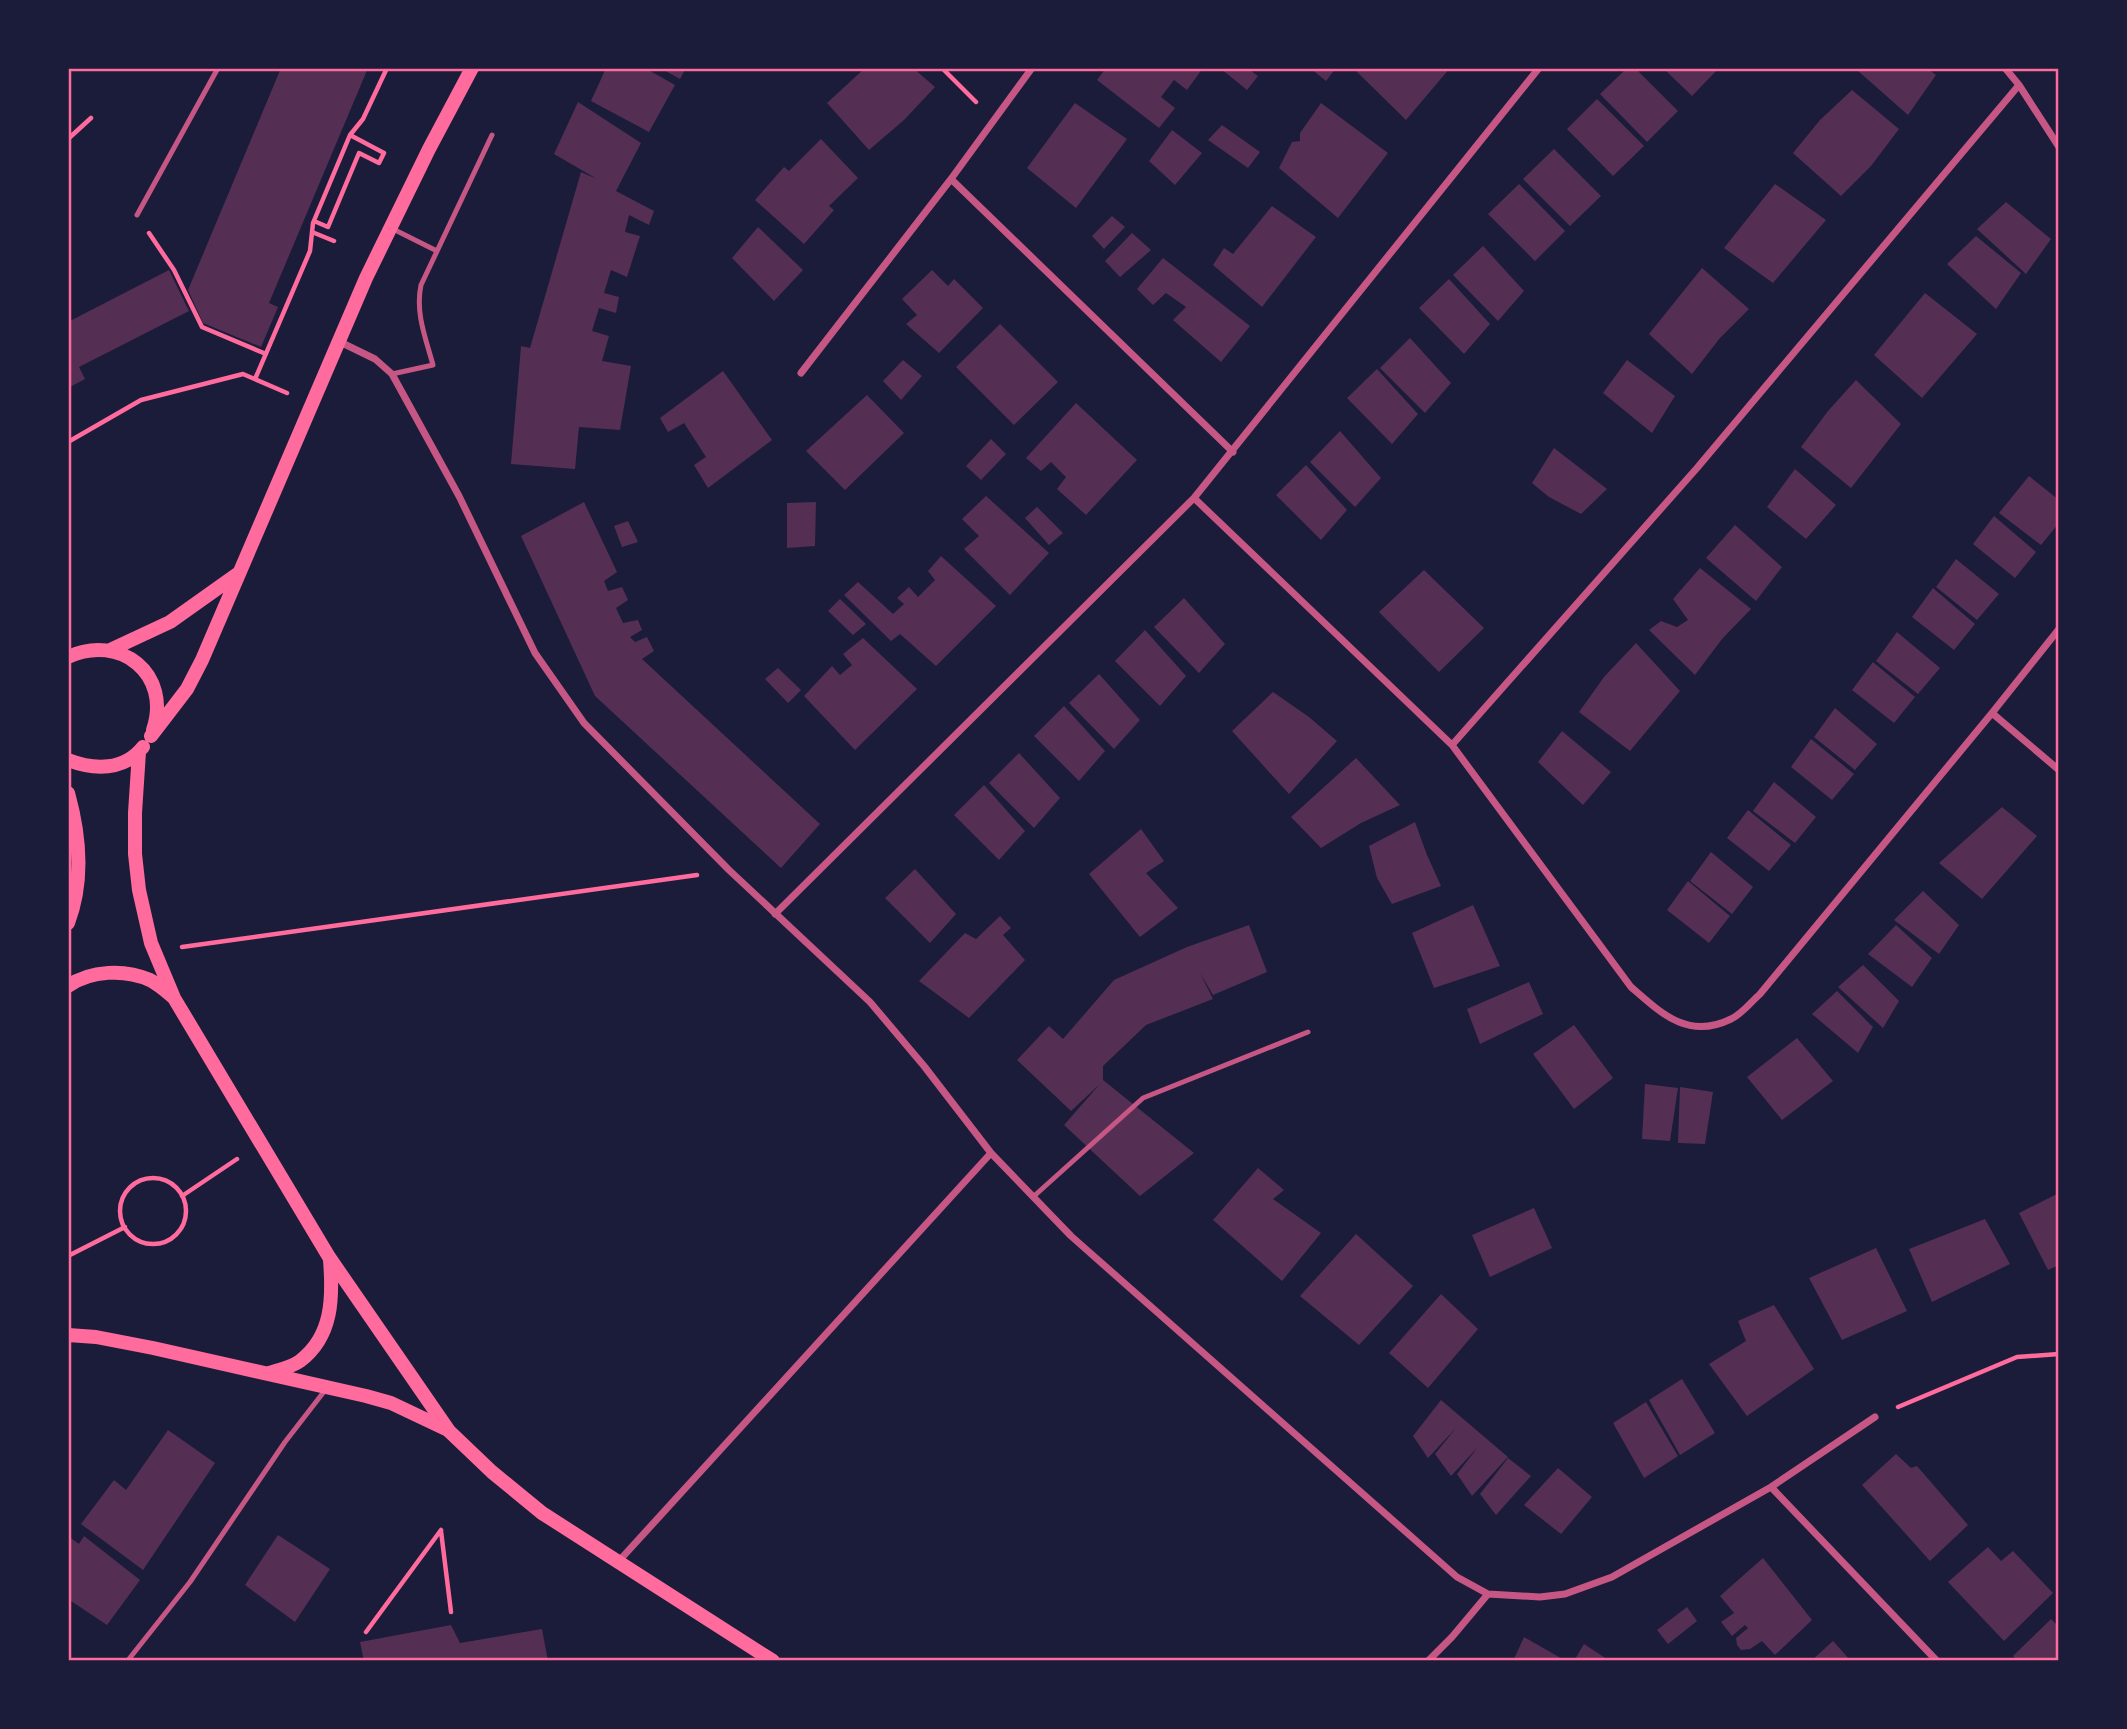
<svg xmlns="http://www.w3.org/2000/svg" width="2127" height="1729" viewBox="0 0 2127 1729" font-family="'Exo 2',sans-serif">
<style>
.building{fill:#542f53}
.lines{fill:none;stroke-linecap:round;stroke-linejoin:round}
.path{stroke:#ff6b9d;stroke-width:4.5}
.service{stroke:#c65784;stroke-width:5}
.minor{stroke:#c65784;stroke-width:7}
.secondary{stroke:#ff6b9d;stroke-width:14}
.neatline{fill:none;stroke:#ff6b9d;stroke-width:2.5}
</style>
<rect width="100%" height="100%" fill="#1b1b3a"/>
<path class="building" d="M 281,68 L 368,68 L 269,303 L 278,307 L 261,347 L 203,323 L 188,290 Z
M 606,68 L 645,68 L 675,85 L 649,132 L 591,101 Z
M 660,68 L 686,68 L 680,79 Z
M 865,68 L 913,68 L 935,87 L 904,120 L 869,150 L 827,103 Z
M 1106,68 L 1203,68 L 1187,90 L 1174,80 L 1161,97 L 1175,108 L 1159,128 L 1097,80 Z
M 1220,68 L 1247,68 L 1258,76 L 1247,90 Z
M 1310,68 L 1336,68 L 1326,81 Z
M 1353,68 L 1450,68 L 1406,120 Z
M 1627,68 L 1635,68 L 1678,111 L 1647,142 L 1600,94 Z
M 1663,68 L 1719,68 L 1692,96 Z
M 1859,68 L 1927,68 L 1936,75 L 1908,115 L 1857,70 Z
M 1852,90 L 1899,129 L 1871,166 L 1841,196 L 1793,153 L 1820,120 Z
M 1597,99 L 1644,146 L 1613,176 L 1567,129 Z
M 578,102 L 641,143 L 616,191 L 654,211 L 649,225 L 629,215 L 625,232 L 640,236 L 627,277 L 611,270 L 604,293 L 619,297 L 616,313 L 599,308 L 592,331 L 609,336 L 602,361 L 631,366 L 620,430 L 579,427 L 575,469 L 511,464 L 521,346 L 530,348 L 581,172 L 597,179 L 554,154 Z
M 1075,103 L 1127,139 L 1076,208 L 1027,168 Z
M 1321,103 L 1388,153 L 1338,218 L 1279,168 L 1292,142 L 1300,141 L 1300,133 Z
M 1222,125 L 1260,152 L 1248,168 L 1208,140 Z
M 1172,130 L 1202,153 L 1175,185 L 1149,161 Z
M 821,139 L 858,178 L 829,206 L 834,210 L 804,244 L 755,200 L 784,167 L 789,171 Z
M 1554,149 L 1601,196 L 1570,226 L 1523,179 Z
M 1519,184 L 1565,231 L 1535,261 L 1488,214 Z
M 1775,184 L 1826,220 L 1773,283 L 1724,248 Z
M 2006,202 L 2051,239 L 2026,274 L 1977,229 Z
M 1272,206 L 1316,237 L 1262,307 L 1213,265 L 1224,248 L 1233,254 Z
M 1112,216 L 1125,227 L 1104,249 L 1092,236 Z
M 758,227 L 803,270 L 774,301 L 732,258 Z
M 1132,233 L 1151,250 L 1120,277 L 1105,261 Z
M 1976,236 L 2021,273 L 1996,309 L 1947,264 Z
M 1483,246 L 1524,291 L 1498,321 L 1453,275 Z
M 1163,258 L 1250,326 L 1221,362 L 1173,320 L 1186,307 L 1166,293 L 1153,305 L 1137,289 Z
M 1702,268 L 1749,309 L 1720,338 L 1692,374 L 1649,334 Z
M 169,270 L 189,311 L 79,367 L 85,379 L 68,388 L 68,322 Z
M 932,270 L 948,286 L 954,279 L 983,308 L 939,353 L 906,324 L 917,315 L 902,299 Z
M 1449,279 L 1490,324 L 1464,354 L 1419,308 Z
M 1925,293 L 1977,334 L 1922,398 L 1874,355 Z
M 1000,324 L 1058,382 L 1014,425 L 956,367 Z
M 1410,338 L 1451,383 L 1425,413 L 1380,368 Z
M 903,360 L 922,376 L 901,400 L 883,381 Z
M 1627,360 L 1675,396 L 1652,433 L 1603,393 Z
M 1377,369 L 1418,414 L 1392,444 L 1347,398 Z
M 723,371 L 772,440 L 708,488 L 694,465 L 706,457 L 684,423 L 668,432 L 660,418 Z
M 1856,380 L 1901,424 L 1851,488 L 1801,447 L 1828,411 Z
M 867,395 L 904,433 L 845,490 L 806,451 Z
M 1076,403 L 1137,460 L 1086,515 L 1057,489 L 1066,477 L 1051,462 L 1041,471 L 1026,458 Z
M 1340,431 L 1381,478 L 1355,507 L 1310,462 Z
M 991,439 L 1006,454 L 981,480 L 966,466 Z
M 1554,448 L 1607,489 L 1581,514 L 1549,497 L 1532,483 Z
M 1306,465 L 1347,510 L 1321,540 L 1276,495 Z
M 1795,469 L 1836,505 L 1806,539 L 1767,507 Z
M 2029,476 L 2059,500 L 2059,523 L 2041,545 L 1999,513 Z
M 986,496 L 1049,553 L 1010,595 L 964,549 L 979,536 L 962,519 Z
M 584,502 L 617,572 L 604,581 L 608,591 L 622,587 L 628,600 L 616,608 L 623,623 L 638,620 L 642,630 L 630,637 L 635,642 L 647,637 L 654,651 L 642,659 L 820,824 L 781,868 L 595,696 L 521,536 Z
M 816,502 L 815,546 L 787,548 L 787,503 Z
M 1037,507 L 1063,533 L 1049,545 L 1025,518 Z
M 1994,516 L 2036,552 L 2015,578 L 1973,544 Z
M 628,521 L 638,542 L 622,547 L 614,526 Z
M 1735,525 L 1782,567 L 1756,601 L 1706,558 Z
M 941,556 L 996,606 L 936,666 L 900,634 L 891,641 L 844,595 L 858,582 L 893,614 L 904,604 L 897,598 L 909,587 L 918,597 L 935,580 L 928,571 Z
M 1956,559 L 1999,594 L 1977,620 L 1936,587 Z
M 1700,568 L 1751,609 L 1722,639 L 1695,675 L 1649,630 L 1661,621 L 1677,627 L 1688,620 L 1673,599 Z
M 1424,570 L 1484,628 L 1439,672 L 1379,612 Z
M 1933,588 L 1975,624 L 1954,650 L 1912,617 Z
M 1184,598 L 1225,644 L 1199,673 L 1154,627 Z
M 840,599 L 866,624 L 853,635 L 828,611 Z
M 1145,630 L 1186,676 L 1160,706 L 1115,661 Z
M 1897,632 L 1940,668 L 1918,694 L 1876,661 Z
M 863,638 L 917,689 L 855,750 L 804,696 L 832,666 L 840,675 L 852,665 L 843,654 Z
M 1636,643 L 1680,691 L 1630,751 L 1579,712 L 1604,677 Z
M 1873,662 L 1915,697 L 1894,723 L 1852,690 Z
M 778,668 L 801,690 L 788,703 L 765,679 Z
M 1099,674 L 1140,720 L 1114,749 L 1069,703 Z
M 1273,692 L 1309,717 L 1337,741 L 1289,794 L 1232,731 Z
M 1064,706 L 1105,751 L 1079,781 L 1034,736 Z
M 1835,708 L 1877,744 L 1855,770 L 1814,737 Z
M 1562,731 L 1611,772 L 1583,805 L 1538,762 Z
M 1811,739 L 1854,774 L 1832,800 L 1791,767 Z
M 1019,753 L 1060,798 L 1034,828 L 989,783 Z
M 1356,758 L 1400,805 L 1361,823 L 1321,848 L 1291,817 Z
M 1774,782 L 1816,817 L 1795,843 L 1753,811 Z
M 984,785 L 1025,831 L 999,860 L 954,815 Z
M 2002,807 L 2037,836 L 1982,899 L 1939,863 Z
M 1748,810 L 1791,845 L 1769,871 L 1727,838 Z
M 1415,822 L 1427,855 L 1441,886 L 1392,904 L 1377,878 L 1369,846 Z
M 1141,829 L 1164,861 L 1146,873 L 1178,908 L 1140,937 L 1089,874 Z
M 1711,852 L 1753,887 L 1732,914 L 1690,881 Z
M 915,869 L 956,914 L 930,943 L 885,898 Z
M 1688,881 L 1730,916 L 1709,943 L 1667,910 Z
M 1923,891 L 1959,925 L 1939,954 L 1894,920 Z
M 1473,905 L 1500,966 L 1434,988 L 1412,933 Z
M 1000,916 L 1011,928 L 1003,935 L 1025,960 L 969,1018 L 919,981 L 965,933 L 976,939 Z
M 1249,925 L 1267,972 L 1213,995 L 1200,973 L 1213,999 L 1146,1025 L 1103,1066 L 1103,1080 L 1194,1153 L 1140,1196 L 1064,1125 L 1100,1084 L 1071,1111 L 1017,1060 L 1049,1026 L 1063,1039 L 1114,980 L 1187,947 Z
M 1896,925 L 1932,958 L 1912,987 L 1868,954 Z
M 1863,965 L 1899,1001 L 1883,1028 L 1838,987 Z
M 1529,982 L 1543,1014 L 1480,1044 L 1467,1009 Z
M 1837,991 L 1873,1027 L 1858,1053 L 1812,1014 Z
M 1574,1025 L 1613,1078 L 1574,1109 L 1533,1054 Z
M 1797,1038 L 1833,1081 L 1782,1120 L 1747,1077 Z
M 1645,1084 L 1678,1088 L 1670,1141 L 1642,1139 Z
M 1680,1087 L 1713,1092 L 1705,1144 L 1678,1143 Z
M 1258,1168 L 1284,1190 L 1273,1199 L 1321,1233 L 1282,1281 L 1213,1220 Z
M 2059,1193 L 2059,1265 L 2048,1270 L 2019,1213 Z
M 1534,1208 L 1552,1248 L 1490,1277 L 1472,1235 Z
M 1985,1219 L 2010,1264 L 1932,1302 L 1909,1249 Z
M 1356,1234 L 1413,1286 L 1359,1345 L 1300,1296 Z
M 1876,1248 L 1907,1311 L 1842,1340 L 1809,1278 Z
M 1441,1294 L 1478,1329 L 1428,1388 L 1389,1353 Z
M 1774,1305 L 1814,1369 L 1747,1416 L 1709,1364 L 1746,1341 L 1738,1321 Z
M 1682,1379 L 1715,1433 L 1680,1455 L 1649,1400 Z
M 1441,1400 L 1508,1457 L 1472,1496 L 1457,1474 L 1478,1447 L 1451,1476 L 1435,1454 L 1456,1428 L 1428,1458 L 1413,1436 Z
M 1646,1402 L 1678,1456 L 1644,1478 L 1613,1423 Z
M 168,1430 L 215,1463 L 143,1570 L 81,1524 L 114,1480 L 126,1490 Z
M 1896,1454 L 1911,1468 L 1917,1466 L 1968,1525 L 1930,1561 L 1862,1485 Z
M 1508,1458 L 1531,1476 L 1496,1515 L 1480,1494 Z
M 1558,1468 L 1592,1497 L 1561,1534 L 1524,1505 Z
M 278,1535 L 330,1569 L 295,1622 L 245,1585 Z
M 68,1536 L 79,1544 L 84,1536 L 140,1580 L 107,1625 L 68,1599 Z
M 1988,1547 L 2001,1561 L 2013,1551 L 2053,1593 L 2004,1641 L 1948,1582 Z
M 1763,1558 L 1812,1620 L 1775,1655 L 1762,1641 L 1750,1649 L 1741,1650 L 1737,1645 L 1736,1638 L 1748,1628 L 1745,1625 L 1732,1636 L 1721,1622 L 1734,1613 L 1720,1596 Z
M 1687,1607 L 1697,1621 L 1668,1644 L 1657,1630 Z
M 2051,1619 L 2059,1627 L 2059,1661 L 2018,1661 L 2013,1656 Z
M 451,1625 L 460,1643 L 542,1629 L 548,1661 L 364,1661 L 360,1642 Z
M 1524,1637 L 1566,1661 L 1513,1661 Z
M 1833,1641 L 1851,1661 L 1811,1661 Z
M 1584,1644 L 1610,1661 L 1574,1661 Z"/>
<g class="lines">
<path class="path" d="M 942,68 L 976,102
M 68,139 L 91,118
M 314,221 L 328,227 L 359,153 L 379,163 L 384,153 L 350,135
M 312,232 L 334,241
M 149,233 L 174,270 L 202,327 L 266,354
M 255,379 L 310,251 L 313,223 L 350,135 L 363,119 L 387,68
M 68,442 L 141,400 L 243,374 L 287,393
M 182,947 L 697,875
M120 1211a33 33 0 1 1 66 0a33 33 0 1 1-66 0Z
M 182,1196 L 237,1159
M 68,1256 L 125,1227
M 1898,1407 L 2017,1357 L 2059,1354
M 441,1531 L 451,1612
M 366,1632 L 441,1530"/>
<path class="service" d="M 137,215 L 218,68
M 393,229 L 437,251
M 392,374 L 433,365 C 426,339 415,313 421,285 L 492,135
M 1033,1197 L 1143,1098 L 1308,1032
M 129,1659 L 190,1582 L 285,1442 L 326,1389"/>
<path class="minor" d="M 2005,68 L 2019,85 L 2059,147
M 951,179 L 1233,452
M 338,341 L 375,359 L 392,374 L 459,496 L 535,653 L 584,723 L 729,870 L 870,1002 L 924,1066 L 991,1153 L 1071,1236 L 1457,1577 L 1488,1594 L 1452,1637 L 1428,1661
M 801,373 L 951,179 L 1032,68
M 1194,498 L 1452,745 L 1631,987 C 1662,1014 1688,1040 1731,1019 C 1742,1014 1751,1002 1760,994 L 1992,713 L 2059,629
M 1992,713 L 2059,770
M 1452,745 L 1697,468 L 2019,85
M 775,914 L 1194,498 L 1539,68
M 1771,1487 L 1937,1661
M 618,1562 L 991,1153
M 1488,1594 L 1540,1597 L 1565,1594 L 1612,1577 L 1771,1487 L 1875,1417"/>
<path class="secondary" d="M 110,650 L 170,622 L 239,573
M 68,657 C 120,633 172,674 153,730
M 151,736 L 187,689 L 202,660 L 366,278 L 429,149 L 472,68
M 139,752 L 135,813 L 135,854 L 139,890 L 151,943 L 174,998 L 329,1257 L 449,1431 L 492,1472 L 542,1513 L 773,1661
M 68,760 C 94,770 124,771 143,747
M 68,793 C 80,836 84,881 68,923
M 68,986 C 91,970 125,969 150,980 C 158,984 166,991 173,997
M 68,1335 L 96,1337 L 153,1348 L 366,1396 L 391,1403 L 448,1430
M 269,1373 C 279,1370 292,1367 300,1361 C 333,1336 333,1297 330,1260"/>
</g>
<rect width="2127" height="1729" fill="none" stroke="#1b1b3a" stroke-width="140"/>
<rect x="70" y="70" width="1987" height="1589" class="neatline"/>
</svg>
